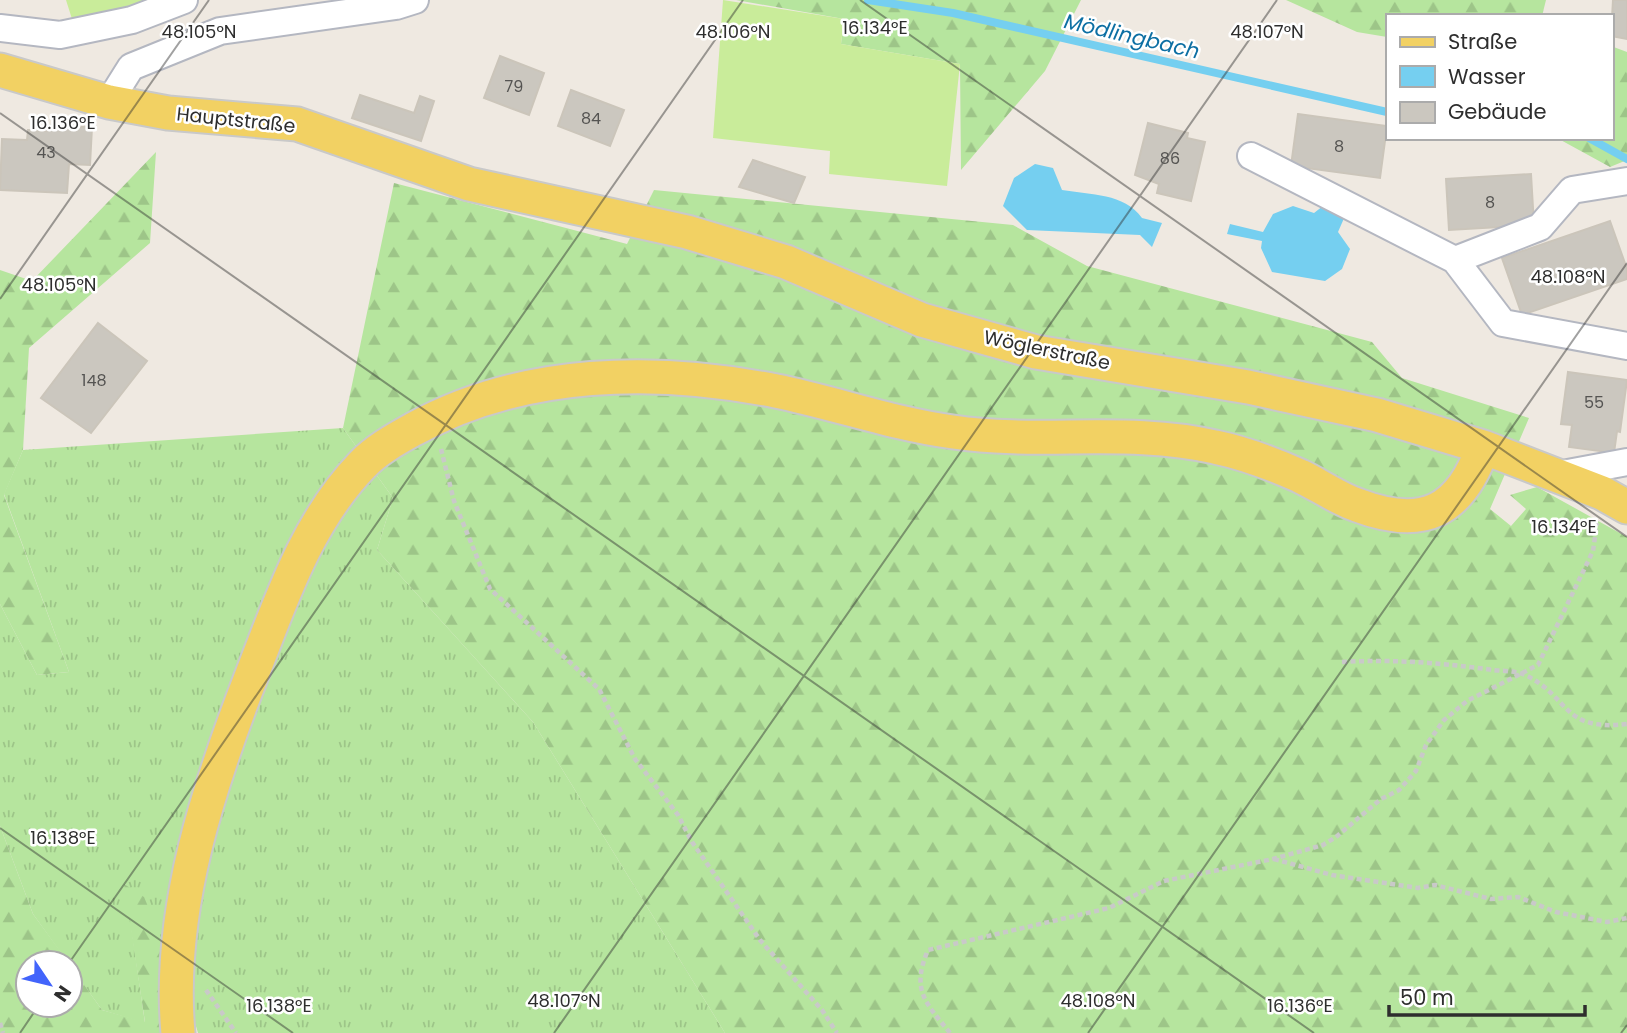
<svg xmlns="http://www.w3.org/2000/svg" width="1627" height="1033" viewBox="0 0 1627 1033" font-family="Poppins,sans-serif">
<style>
.grass{fill:url(#grass-tufts)}
.forest{fill:url(#forest-firs)}
.pitch{fill:#c9ec9a}
.water{fill:#75cff0}
.lines{fill:none;stroke-linecap:round;stroke-linejoin:round}
.stream{stroke:#75cff0;stroke-width:8}
.building{fill:#cbc7bf;stroke:#cbc5ba;stroke-width:2}
.minor-casing{stroke:#b4b7c1;stroke-width:30}
.major-casing{stroke:#c9c9c9;stroke-width:37}
.path{stroke:#c9c9c9;stroke-width:4.5;stroke-dasharray:5 3.5;stroke-linecap:butt}
.minor{stroke:#fff;stroke-width:26}
.major{stroke:#f2d163;stroke-width:33}
.ticks{fill:none;stroke:#2e2e2e;stroke-width:2;stroke-opacity:0.45}
.labels{text-anchor:middle;dominant-baseline:central;stroke-width:5;stroke-linejoin:round;paint-order:stroke}
.number-label{font-size:16px;fill:#555452}
.street-label{font-size:19px;fill:#2e2e2e;stroke:#fff}
.water-label{font-size:21px;font-style:italic;fill:#0d6fa3;stroke:#fff}
.ticks-label{font-size:18px;text-anchor:middle;fill:#2e2e2e;stroke:#fff;stroke-width:5;stroke-linejoin:round;paint-order:stroke}
</style>
<defs>
<pattern id="grass-tufts" width="24" height="20" patternUnits="userSpaceOnUse" patternTransform="scale(1.75)"><rect width="24" height="20" fill="#b6e59e"/><path d="M3 7l-1-3M5 7V3M7 7l1-3M15 17l-1-3M17 17v-4M19 17l1-3" fill="none" stroke="#9dc588"/></pattern>
<pattern id="forest-firs" width="22" height="20" patternUnits="userSpaceOnUse" patternTransform="scale(1.75)"><rect width="22" height="20" fill="#b6e59e"/><path d="M5 1l3.5 6h-7zM16 11l3.5 6h-7z" fill="#9dc588"/></pattern>
</defs>
<rect width="100%" height="100%" fill="#efe9e1"/>
<path class="grass" d="M 343,428 L 393,498 L 377,550 L 533,722 L 725,1033 L 198,1033 L 193,1016 L 125,884 L 145,1023 L 102,1010 L 33,914 L 0,826 L 0,604 L 37,675 L 69,672 L 4,494 L 23,450 Z"/>
<path class="forest" d="M 736,0 L 1081,0 L 1045,71 L 961,170 L 960,64 L 841,44 L 844,19 Z
M 1286,0 L 1546,0 L 1542,16 L 1387,16 L 1387,37 L 1357,32 Z
M 1611,46 L 1627,52 L 1627,160 L 1610,167 L 1557,138 L 1611,138 Z
M 156,152 L 150,243 L 29,348 L 23,450 L 4,495 L 69,672 L 37,675 L 0,604 L 0,270 L 32,281 Z
M 394,183 L 627,244 L 654,190 L 1013,225 L 1087,266 L 1372,342 L 1402,378 L 1529,418 L 1490,509 L 1511,526 L 1526,509 L 1510,495 L 1537,487 L 1627,537 L 1627,1033 L 725,1033 L 533,722 L 377,550 L 393,498 L 343,428 Z
M 0,826 L 33,914 L 69,963 L 28,963 L 28,1005 L 70,1005 L 70,965 L 102,1010 L 145,1022 L 124,884 L 144,897 L 165,947 L 165,1033 L 0,1033 Z"/>
<path class="pitch" d="M 66,0 L 160,0 L 111,16 L 72,19 Z
M 723,0 L 844,19 L 841,44 L 960,64 L 947,186 L 829,174 L 830,151 L 713,138 Z"/>
<path class="water" d="M 1035,164 L 1053,168 L 1062,190 C 1091,195 1124,193 1142,218 L 1162,223 L 1152,247 L 1140,235 L 1027,230 L 1003,206 L 1014,178 Z
M 1293,206 L 1314,213 L 1323,206 L 1345,216 L 1338,232 L 1350,249 L 1342,269 L 1325,281 L 1272,272 L 1261,248 L 1262,241 L 1227,234 L 1230,224 L 1263,232 L 1273,214 Z"/>
<g class="lines">
<path class="stream" d="M 868,0 L 953,13 L 1387,112
M 1589,138 L 1627,159"/>
</g>
<path class="building" d="M 1613,0 L 1627,0 L 1627,39 L 1611,36 Z
M 500,56 L 544,73 L 529,115 L 484,98 Z
M 571,90 L 624,110 L 610,146 L 558,126 Z
M 360,95 L 414,113 L 420,96 L 434,101 L 421,141 L 352,118 Z
M 1298,114 L 1387,126 L 1380,178 L 1291,166 Z
M 1148,123 L 1188,133 L 1187,138 L 1205,142 L 1191,201 L 1157,193 L 1159,184 L 1135,175 Z
M 47,125 L 92,127 L 90,165 L 69,164 L 67,193 L 0,190 L 2,139 L 27,140 L 28,130 L 46,131 Z
M 753,160 L 805,177 L 794,203 L 739,187 Z
M 1531,174 L 1534,225 L 1449,230 L 1446,179 Z
M 1610,221 L 1627,269 L 1627,279 L 1522,315 L 1502,258 Z
M 98,323 L 147,361 L 91,433 L 41,398 Z
M 1568,372 L 1627,380 L 1620,432 L 1617,431 L 1614,453 L 1569,447 L 1572,425 L 1561,424 Z"/>
<g class="lines">
<g class="minor-casing">
<path id="minor" d="M 0,28 L 60,35 L 132,20 L 184,0
M 109,102 L 131,67 L 220,31 L 396,6 L 415,0
M 1251,156 L 1455,260 L 1503,323 L 1627,346
M 1455,260 L 1540,227 L 1572,190 L 1627,181
M 1557,475 L 1627,462"/>
</g>
<g class="major-casing">
<path id="major" d="M 0,70 L 109,102 L 168,113 L 297,124 L 469,184 L 687,232 L 786,262 L 922,320 L 1036,352 L 1248,387 L 1377,415 L 1483,447 L 1602,493 L 1627,507
M 178,1033 C 167,910 209,785 253,672 C 281,600 307,522 362,465 C 376,450 396,439 414,429 C 523,369 656,367 776,391 C 835,403 893,424 953,432 C 1040,445 1129,427 1215,447 C 1244,453 1273,464 1300,476 C 1319,485 1337,498 1357,505 C 1423,530 1460,512 1483,447"/>
</g>
<path class="path" d="M 441,449 L 454,501 L 490,589 L 599,689 L 635,759 L 678,815 L 692,842 L 760,940 L 822,1010 L 837,1033
M 1342,662 C 1393,659 1443,663 1493,670 C 1503,671 1517,671 1525,675 C 1570,696 1561,732 1627,724
M 1274,859 L 1332,875 L 1418,888 L 1435,885 L 1491,899 L 1518,897 L 1556,912 L 1607,922 L 1627,918
M 206,990 L 236,1033
M 0,1023 L 3,1033
M 950,1033 C 925,1002 911,990 928,950 L 1109,908 L 1164,881 L 1273,859 L 1323,845 L 1336,837 L 1381,799 L 1399,790 L 1416,771 L 1426,745 L 1444,720 L 1467,701 L 1538,665 L 1593,551 L 1597,523"/>
<use href="#minor" class="minor"/>
<use href="#major" class="major"/>
</g>
<path class="ticks" d="M 860,0 L 1627,537M 0,113 L 1314,1033M 0,299 L 209,0M 0,828 L 293,1033M 69,963 L 743,0M 20,1033 L 39,1005M 554,1033 L 1277,0M 1088,1033 L 1627,263M 1621,1033 L 1627,1025"/>
<g class="labels">
<g class="number-label">
<text x="514" y="86">79</text>
<text x="591" y="118">84</text>
<text x="1339" y="146">8</text>
<text x="46" y="152">43</text>
<text x="1170" y="158">86</text>
<text x="1490" y="202">8</text>
<text x="94" y="380">148</text>
<text x="1594" y="402">55</text>
</g>
<g class="street-label">
<text transform="translate(236 120) rotate(6)">Hauptstraße</text>
<text transform="translate(1047 350) rotate(12)">Wöglerstraße</text>
</g>
<g class="water-label">
<text transform="translate(1132 36) rotate(13)">Mödlingbach</text>
</g>
</g>
<g class="ticks-label">
<text x="875" y="34">16.134°E</text>
<text x="199" y="38">48.105°N</text>
<text x="733" y="38">48.106°N</text>
<text x="1267" y="38">48.107°N</text>
<text x="63" y="129">16.136°E</text>
<text x="1568" y="283">48.108°N</text>
<text x="59" y="291">48.105°N</text>
<text x="1564" y="533">16.134°E</text>
<text x="63" y="844">16.138°E</text>
<text x="564" y="1007">48.107°N</text>
<text x="1098" y="1007">48.108°N</text>
<text x="279" y="1012">16.138°E</text>
<text x="1300" y="1012">16.136°E</text>
</g>
<rect x="1386" y="14" width="228" height="126" fill="#ffffff" stroke="#ababab" stroke-width="2"/>
<rect x="1400" y="37" width="35" height="10" fill="#f2d163" stroke="#ababab" stroke-width="2"/>
<text x="1448" y="49" font-size="21" fill="#2e2e2e">Straße</text>
<rect x="1400" y="66" width="35" height="21" fill="#75cff0" stroke="#ababab" stroke-width="2"/>
<text x="1448" y="84" font-size="21" fill="#2e2e2e">Wasser</text>
<rect x="1400" y="102" width="35" height="21" fill="#cbc7bf" stroke="#ababab" stroke-width="2"/>
<text x="1448" y="119" font-size="21" fill="#2e2e2e">Gebäude</text>
<g transform="translate(49 984) rotate(125)"><circle r="33" fill="#ffffff" stroke="#ababab" stroke-width="2"/>
<path d="M0-5L12 26L0 18L-12 26Z" fill="#4264fb"/>
<text y="-10" font-size="19" font-weight="bold" text-anchor="middle" fill="#2e2e2e">N</text>
</g>
<path d="M1389 1005v10h196v-10" fill="none" stroke="#2e2e2e" stroke-width="3.5"/>
<text x="1400" y="1005" font-size="21" fill="#2e2e2e" stroke="#ffffff" stroke-width="5" paint-order="stroke">50 m</text>
</svg>
